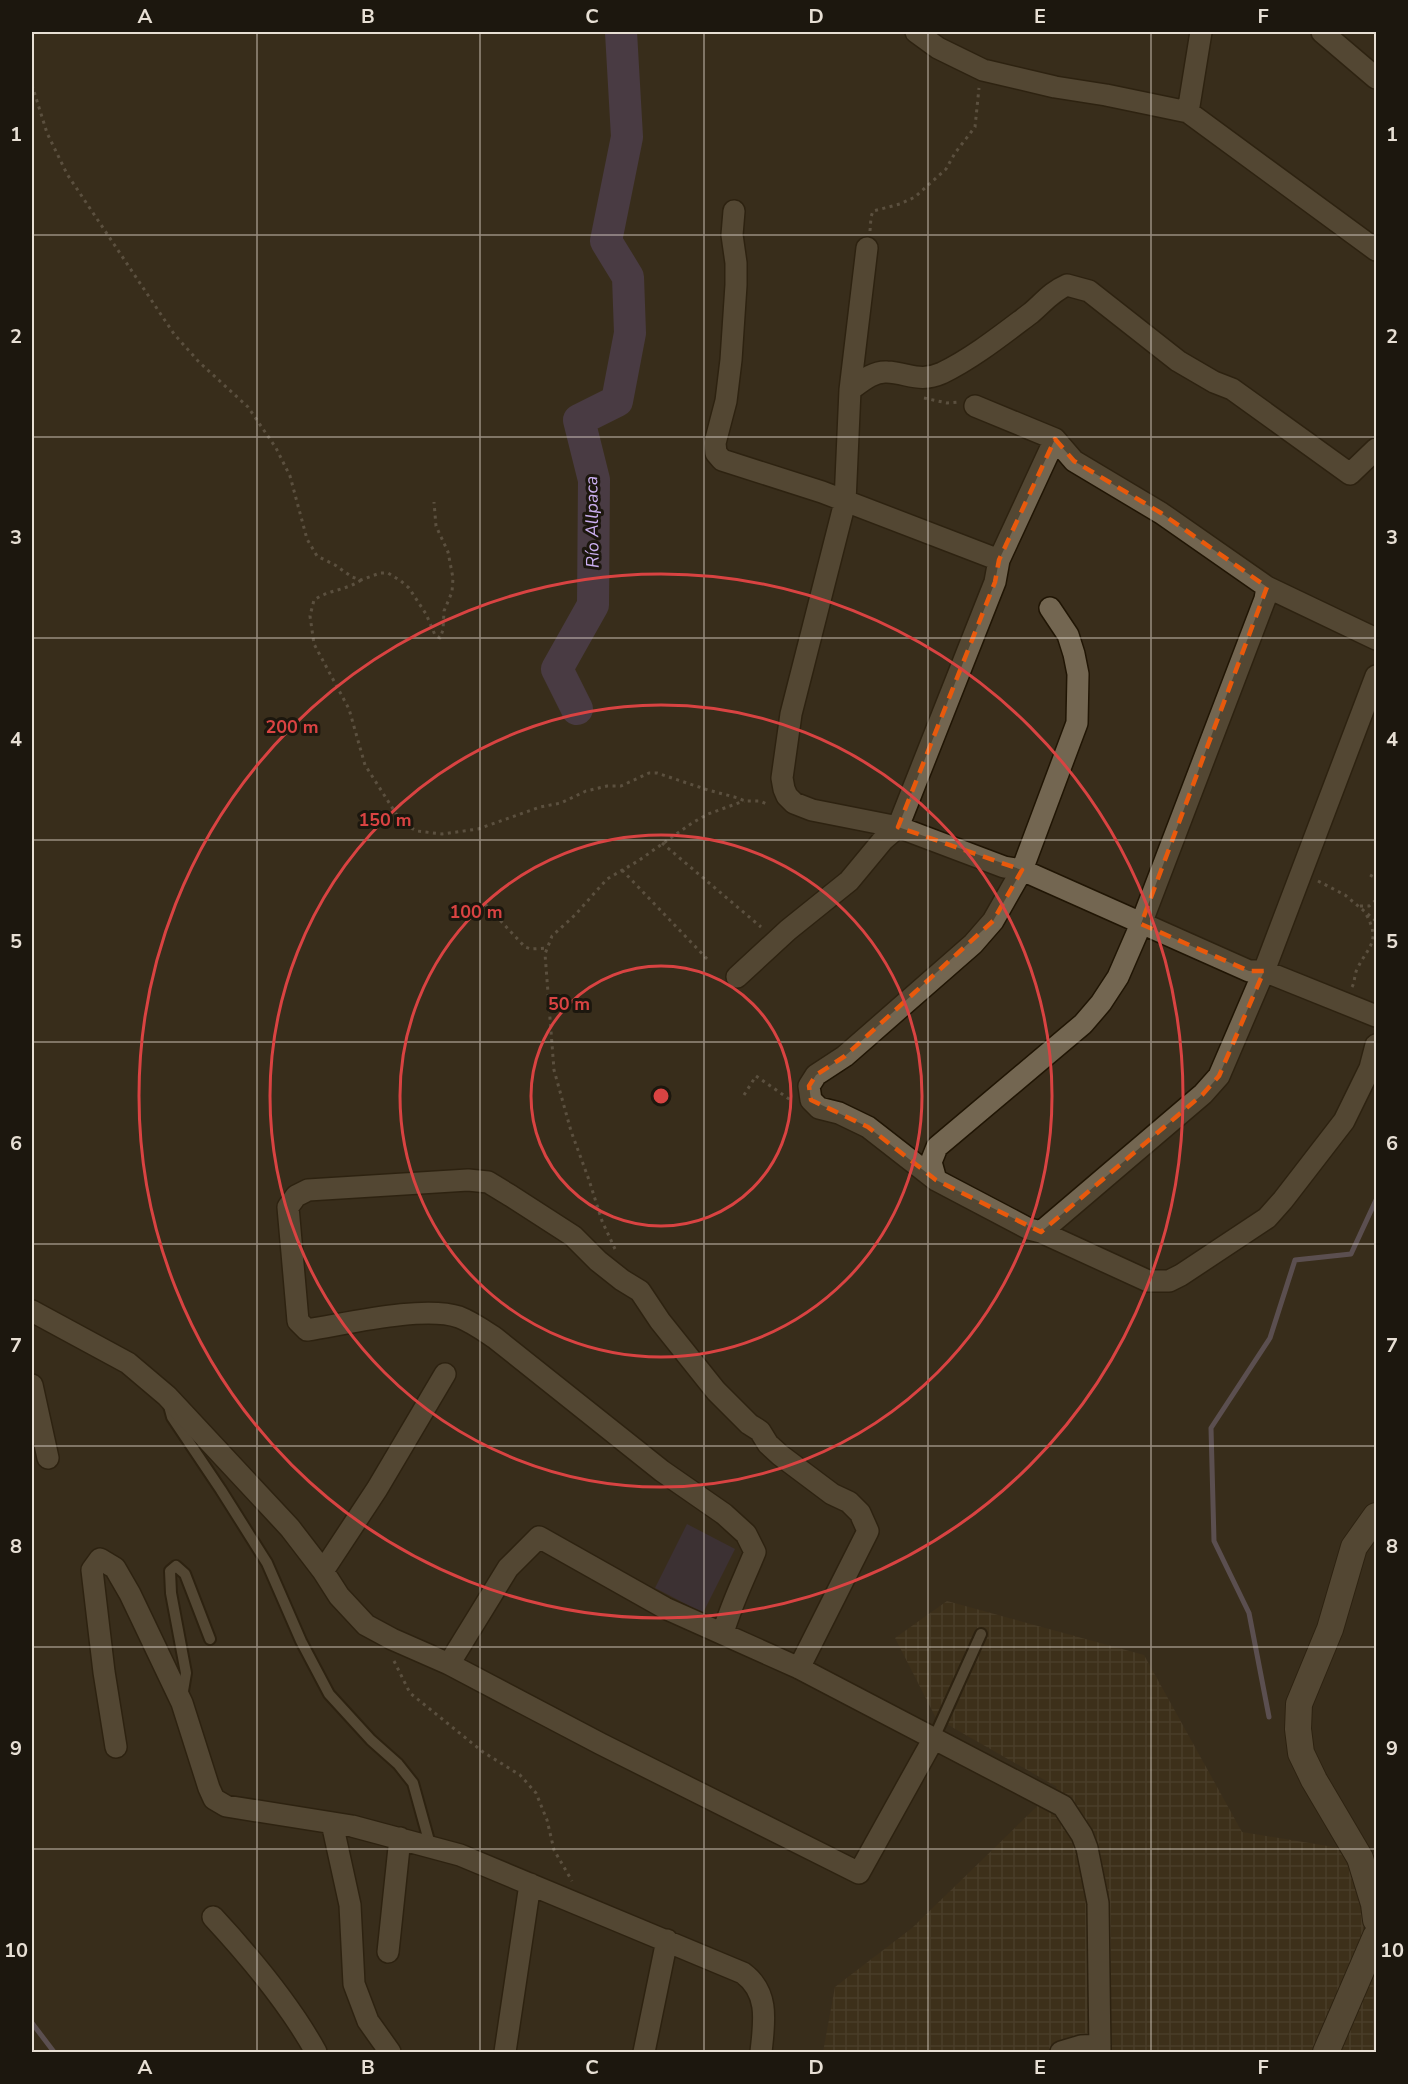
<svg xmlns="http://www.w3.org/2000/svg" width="1408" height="2084" viewBox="0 0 1408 2084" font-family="'Nunito Sans',sans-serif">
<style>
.industrial{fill:url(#industrial-grid)}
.pitch{fill:#413550}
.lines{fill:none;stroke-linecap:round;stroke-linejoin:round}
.stream{stroke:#867890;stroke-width:5}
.river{stroke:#5d4c73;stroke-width:32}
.service-casing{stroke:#201504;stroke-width:14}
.minor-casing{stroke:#201504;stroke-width:24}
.tertiary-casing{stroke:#201504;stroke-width:28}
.path{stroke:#857a6b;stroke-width:3;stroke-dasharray:3 4.5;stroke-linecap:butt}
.service{stroke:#736651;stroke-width:10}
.minor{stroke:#736651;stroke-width:21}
.tertiary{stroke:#736651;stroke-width:26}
.marked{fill:none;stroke:#e8590c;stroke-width:4.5;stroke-dasharray:12 8;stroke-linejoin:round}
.grid{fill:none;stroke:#e7dfd4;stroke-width:1.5;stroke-opacity:0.55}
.ring{fill:none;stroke:#d94342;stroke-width:3}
.labels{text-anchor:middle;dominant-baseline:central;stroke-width:6;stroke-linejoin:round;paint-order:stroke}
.water-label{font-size:18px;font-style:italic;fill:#cdb1f3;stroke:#1c170e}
.centre{fill:#d94342;stroke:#1c170e;stroke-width:3}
.ring-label{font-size:18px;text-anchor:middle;font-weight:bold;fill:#d94342;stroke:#1c170e;stroke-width:6;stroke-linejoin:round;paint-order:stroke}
.neatline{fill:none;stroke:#e7dfd4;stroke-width:2}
.grid-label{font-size:20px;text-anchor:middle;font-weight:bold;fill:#e7dfd4}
</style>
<defs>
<pattern id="industrial-grid" width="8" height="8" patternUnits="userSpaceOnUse" patternTransform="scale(1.5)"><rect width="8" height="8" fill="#43331a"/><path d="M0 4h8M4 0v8" fill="none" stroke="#5e503a"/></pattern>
</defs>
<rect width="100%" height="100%" fill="#392d1b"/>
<path class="industrial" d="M 947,1601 L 1144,1655 L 1242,1832 L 1376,1854 L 1376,2052 L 823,2052 L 835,1987 L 912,1928 L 1057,1787 L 936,1718 L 895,1638 Z"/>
<path class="pitch" d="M 687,1524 L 735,1549 L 703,1613 L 655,1588 Z"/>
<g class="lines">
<path class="stream" d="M 1269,1717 L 1249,1613 L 1214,1541 L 1211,1428 L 1270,1338 L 1295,1260 L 1351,1254 L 1376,1200
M 32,2023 L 54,2052"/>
<path class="river" d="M 577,709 L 557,669 L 593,605 L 594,480 L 579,420 L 617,401 L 630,333 L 628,277 L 606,241 L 627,137 L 621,32"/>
<g class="service-casing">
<path id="service" d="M 168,1402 L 172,1417 L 221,1490 L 267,1563 L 301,1641 L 329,1694 L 371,1740 L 398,1764 L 413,1783 L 431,1848
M 182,1697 L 186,1673 L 171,1593 L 170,1571 L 176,1566 L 185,1574 L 210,1639
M 934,1738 L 981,1634"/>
</g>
<g class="minor-casing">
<path id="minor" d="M 916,32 L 938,48 L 983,70 L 1055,87 L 1106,95 L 1188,112 L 1376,250
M 1322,32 L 1376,78
M 1188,112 L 1201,32
M 734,211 L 732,235 L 736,263 L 736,285 L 731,360 L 726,401 L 715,443 L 716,453 L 722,460 L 822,492 L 999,560
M 867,248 L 850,390 L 845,502 L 791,714 L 782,778 L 784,789 L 787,796 L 794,803 L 812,810 L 898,827 L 1004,867 L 1022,870 L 1249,971 L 1264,971 L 1376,1016
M 850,390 C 861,382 873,371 887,372 C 908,373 920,383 942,373 C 973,358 1003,334 1031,313 C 1044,302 1051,292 1067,285 L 1089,291 L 1178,361 L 1214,382 L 1232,389 L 1350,474 L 1376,449
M 975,406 L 1055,439 L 1074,461 L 1161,513 L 1267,587 L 1376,639
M 1050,608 L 1068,635 L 1074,654 L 1078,674 L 1077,723 L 1022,870 L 993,921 L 973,944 L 845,1056 L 816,1075 L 809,1086 L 811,1100 L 819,1108 L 839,1113 L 868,1127 L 936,1180 L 1029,1229 L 1041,1232 L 1148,1281 L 1169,1281 L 1181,1275 L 1267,1218 L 1283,1200 L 1344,1121 L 1370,1068 L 1376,1045
M 737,977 L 788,930 L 849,881 L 883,840 L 898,827 L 995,582 L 999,560 L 1055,439
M 936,1180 L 931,1162 L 937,1147 L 1083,1024 L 1101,1003 L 1118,977 L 1141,924 L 1265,599 L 1267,587
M 1041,1232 L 1203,1094 L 1219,1076 L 1264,971 L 1376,676
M 32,1311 L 128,1363 L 167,1396 L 290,1528 L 323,1571 L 339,1596 L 366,1625 L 392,1639 L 449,1664 L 601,1744 L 859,1873 L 934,1738
M 32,1385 L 48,1458
M 323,1571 L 377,1489 L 445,1374
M 723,1633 C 731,1605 744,1579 755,1552 L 746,1534 L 724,1514 L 662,1471 L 495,1338 C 483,1330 472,1322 459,1317 C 423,1305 346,1324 307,1330 L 298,1321 L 288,1207 L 296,1196 L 308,1190 L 468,1180 L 488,1182 L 511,1196 L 573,1236 L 598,1261 L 622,1280 L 640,1291 L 660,1321 L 716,1391 L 749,1424 L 760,1431 L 768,1444 L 780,1455 L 832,1494 L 849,1502 L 860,1513 L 868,1531 L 799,1668
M 449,1664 L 508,1568 L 539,1537 L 665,1608 L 799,1668 L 1063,1806 L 1082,1835 L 1087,1848 L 1098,1903 L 1100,2052
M 116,1747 L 104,1672 L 92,1570 L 100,1559 L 115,1568 L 130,1594 L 182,1703 L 209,1788 L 214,1799 L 226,1806 L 352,1826 L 460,1855 L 743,1973 C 770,1993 764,2023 761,2052
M 332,1823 L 350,1905 L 354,1984 L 368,2021 L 390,2052
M 213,1917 C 251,1958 289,2003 316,2052
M 388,1952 L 400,1838
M 505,2052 L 530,1884
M 644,2052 L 667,1940
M 1061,2052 L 1081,2046 L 1100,2045"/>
</g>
<g class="tertiary-casing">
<path id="tertiary" d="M 1376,1516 L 1354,1547 L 1330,1629 L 1299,1704 L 1298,1729 L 1301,1753 L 1314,1780 L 1360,1858 L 1374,1904 L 1376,1920
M 1326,2052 L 1376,1936"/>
</g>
<path class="path" d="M 32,85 L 47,133 L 67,174 L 174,334 L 199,362 L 248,407 L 276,448 L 290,476 L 307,539 L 317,556 L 335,565 L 352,577 L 361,580 L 380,573 L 388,573 L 401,581 L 409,588 L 426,614 L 435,635 L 440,638 L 443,630 L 444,611 L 452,592 L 453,578 L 448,552 L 436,526 L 434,502
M 870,231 L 871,217 L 873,211 L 900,204 L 915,197 L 946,169 L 955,153 L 975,127 L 979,88
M 924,398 L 947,403 L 959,402
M 361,580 C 347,590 328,590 314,600 L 310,616 L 314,644 L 349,709 L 365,765 L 402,823 L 417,831 L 442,834 L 478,829 L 540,807 L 561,803 L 586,791 L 607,786 L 621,786 L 649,773 L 657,773 L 708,790 L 738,798 L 745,801 L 760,801 L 769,805
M 662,843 L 761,927
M 622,870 L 710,962
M 1370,875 L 1376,878
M 1318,881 L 1345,895 L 1376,921
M 485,904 L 525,947 L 531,949 L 547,948
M 1360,906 L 1369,906 L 1376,900
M 1352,987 C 1355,982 1354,976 1357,969 C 1369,945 1381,942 1366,914
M 744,1095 L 756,1076 L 792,1101
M 615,1249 L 602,1221 L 589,1180 L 571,1131 L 554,1070 L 545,954 L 552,936 L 575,915 L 607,879 L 638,861 L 692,823 L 708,814 L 744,801
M 394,1661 L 410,1693 L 483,1752 L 520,1775 L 536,1793 L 547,1820 L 554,1850 L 572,1881"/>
<use href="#service" class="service"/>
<use href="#minor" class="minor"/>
<use href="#tertiary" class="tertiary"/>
</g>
<path d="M0 0H1408V2084H0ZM 1055,439 L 1074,461 L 1161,513 L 1267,587 L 1141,924 L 1249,971 L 1264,971 L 1219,1076 L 1203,1094 L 1041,1232 L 936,1180 L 868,1127 L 811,1100 L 809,1086 L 816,1075 L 845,1056 L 993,921 L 1022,870 L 898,827 L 995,582 L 999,560 Z" fill="#392d1b" fill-opacity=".55" fill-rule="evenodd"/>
<path class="marked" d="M 1055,439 L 1074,461 L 1161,513 L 1267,587 L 1141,924 L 1249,971 L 1264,971 L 1219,1076 L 1203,1094 L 1041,1232 L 936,1180 L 868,1127 L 811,1100 L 809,1086 L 816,1075 L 845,1056 L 993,921 L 1022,870 L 898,827 L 995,582 L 999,560 Z"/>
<path class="grid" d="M 257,32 L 257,2052M 480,32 L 480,2052M 704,32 L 704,2052M 928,32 L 928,2052M 1151,32 L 1151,2052M 32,235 L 1376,235M 32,437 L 1376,437M 32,638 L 1376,638M 32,840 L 1376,840M 32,1042 L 1376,1042M 32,1244 L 1376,1244M 32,1446 L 1376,1446M 32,1647 L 1376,1647M 32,1849 L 1376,1849"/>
<g class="ring">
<circle cx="661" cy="1096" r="130"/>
<circle cx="661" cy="1096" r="261"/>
<circle cx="661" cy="1096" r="391"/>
<circle cx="661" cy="1096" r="522"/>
</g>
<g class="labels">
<g class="water-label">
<text transform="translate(592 522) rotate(-91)">Río Allpaca</text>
</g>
</g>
<circle cx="661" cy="1096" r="9" class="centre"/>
<g class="ring-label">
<text x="292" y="733">200 m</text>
<text x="385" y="826">150 m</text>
<text x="476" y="918">100 m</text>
<text x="569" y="1010">50 m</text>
</g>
<rect width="1408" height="2084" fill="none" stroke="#1c170e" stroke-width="66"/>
<rect x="33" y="33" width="1342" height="2018" class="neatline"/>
<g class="grid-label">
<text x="145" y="23">A</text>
<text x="368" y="23">B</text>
<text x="592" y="23">C</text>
<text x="816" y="23">D</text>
<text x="1040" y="23">E</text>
<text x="1263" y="23">F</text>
<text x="16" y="141">1</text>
<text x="1392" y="141">1</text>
<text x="16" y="343">2</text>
<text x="1392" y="343">2</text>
<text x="16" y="544">3</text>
<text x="1392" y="544">3</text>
<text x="16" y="746">4</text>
<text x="1392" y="746">4</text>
<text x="16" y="948">5</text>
<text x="1392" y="948">5</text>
<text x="16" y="1150">6</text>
<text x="1392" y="1150">6</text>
<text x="16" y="1352">7</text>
<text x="1392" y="1352">7</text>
<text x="16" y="1553">8</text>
<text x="1392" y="1553">8</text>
<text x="16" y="1755">9</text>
<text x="1392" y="1755">9</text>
<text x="16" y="1957">10</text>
<text x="1392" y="1957">10</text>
<text x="145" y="2074">A</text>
<text x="368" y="2074">B</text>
<text x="592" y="2074">C</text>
<text x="816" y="2074">D</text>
<text x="1040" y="2074">E</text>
<text x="1263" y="2074">F</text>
</g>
</svg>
